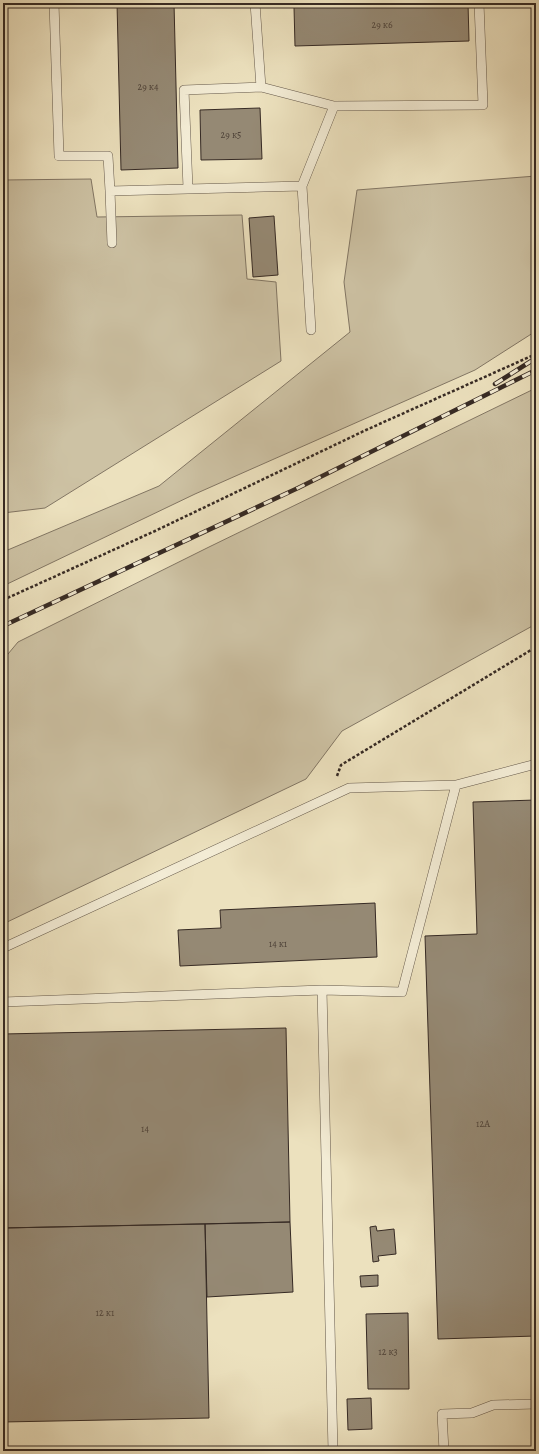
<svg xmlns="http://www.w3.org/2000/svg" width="539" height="1454" viewBox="0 0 539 1454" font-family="Alegreya,serif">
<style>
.green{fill:#cdc2a4;stroke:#827664}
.building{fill:#958974;stroke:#362a24}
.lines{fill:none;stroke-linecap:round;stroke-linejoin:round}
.service-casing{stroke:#64584a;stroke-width:10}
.path{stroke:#362a24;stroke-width:2.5;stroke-dasharray:3 2;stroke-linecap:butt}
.service{stroke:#f3ecd5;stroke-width:9}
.rail-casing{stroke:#362a24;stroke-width:4.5}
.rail{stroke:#f3ecd5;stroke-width:3;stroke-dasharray:9;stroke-linecap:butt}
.labels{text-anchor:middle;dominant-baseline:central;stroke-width:3;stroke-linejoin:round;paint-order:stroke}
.number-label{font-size:10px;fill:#4e4238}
</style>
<rect width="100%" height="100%" fill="#ece1be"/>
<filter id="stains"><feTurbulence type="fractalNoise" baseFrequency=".005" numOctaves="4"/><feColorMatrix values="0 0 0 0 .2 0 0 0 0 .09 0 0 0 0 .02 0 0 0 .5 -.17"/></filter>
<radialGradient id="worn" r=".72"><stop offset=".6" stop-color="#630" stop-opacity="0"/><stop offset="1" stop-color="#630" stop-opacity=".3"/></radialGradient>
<path class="green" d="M 536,176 L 536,331 L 475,370 L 195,494 L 3,586 L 3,552 L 159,486 L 350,332 L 344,282 L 357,190 Z
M 91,179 L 97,217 L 242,215 L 247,279 L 276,282 L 281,361 L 45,508 L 3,513 L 3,180 Z
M 536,388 L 536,624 L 342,731 L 306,779 L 3,924 L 3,689 L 8,687 L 3,682 L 3,660 L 18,642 L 209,547 Z"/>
<path class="building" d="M 117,3 L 174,3 L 178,168 L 121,170 Z
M 468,3 L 469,41 L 295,46 L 294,7 Z
M 260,108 L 262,159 L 201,160 L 200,110 Z
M 274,216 L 278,275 L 253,277 L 249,218 Z
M 536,800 L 536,1336 L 438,1339 L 425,936 L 477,934 L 473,802 Z
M 375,903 L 377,957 L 180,966 L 178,930 L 221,928 L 220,910 Z
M 286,1028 L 290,1222 L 3,1228 L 3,1034 Z
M 290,1222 L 293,1292 L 207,1297 L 205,1224 Z
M 205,1224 L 209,1418 L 3,1422 L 3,1228 Z
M 376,1226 L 377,1231 L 394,1229 L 396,1254 L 378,1256 L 379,1261 L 373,1262 L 370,1227 Z
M 378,1275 L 378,1286 L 361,1287 L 360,1276 Z
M 408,1313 L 409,1389 L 368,1389 L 366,1314 Z
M 371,1398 L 372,1429 L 348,1430 L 347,1399 Z"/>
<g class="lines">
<g class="service-casing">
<path id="service" d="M 54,3 L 59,156 L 108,156 L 110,191 L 302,186 L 334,106 L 483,105 L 479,3
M 255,3 L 261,87 L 334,106
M 302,186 L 311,330
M 188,188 L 184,90 L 261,87
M 110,191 L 112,243
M 3,948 L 349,788 L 456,785
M 322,990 L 402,992 L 456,785 L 536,764
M 3,1002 L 322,990 L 333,1451
M 444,1451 L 442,1414 L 472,1413 L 493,1405 L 536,1404"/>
</g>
<path class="path" d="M 3,600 L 155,531 L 366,430 L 536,354
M 337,776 L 341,765 L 536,647"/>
<use href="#service" class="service"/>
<g class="rail-casing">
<path id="rail" d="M 495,384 L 536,358
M 3,626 L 298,488 L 536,370"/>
</g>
<use href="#rail" class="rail"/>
</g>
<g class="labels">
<g class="number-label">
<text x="382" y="24">29 к6</text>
<text x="148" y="86">29 к4</text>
<text x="231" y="134">29 к5</text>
<text x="278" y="943">14 к1</text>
<text x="483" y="1123">12А</text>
<text x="145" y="1128">14</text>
<text x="105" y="1312">12 к1</text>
<text x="388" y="1351">12 к3</text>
</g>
</g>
<rect width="539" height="1454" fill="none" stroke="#ece1be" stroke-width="16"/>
<rect x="4" y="4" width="531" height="1446" fill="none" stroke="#362a24" stroke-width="2"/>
<rect x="8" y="8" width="523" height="1438" fill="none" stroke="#362a24"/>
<rect width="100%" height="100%" filter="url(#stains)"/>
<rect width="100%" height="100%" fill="url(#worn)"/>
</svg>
